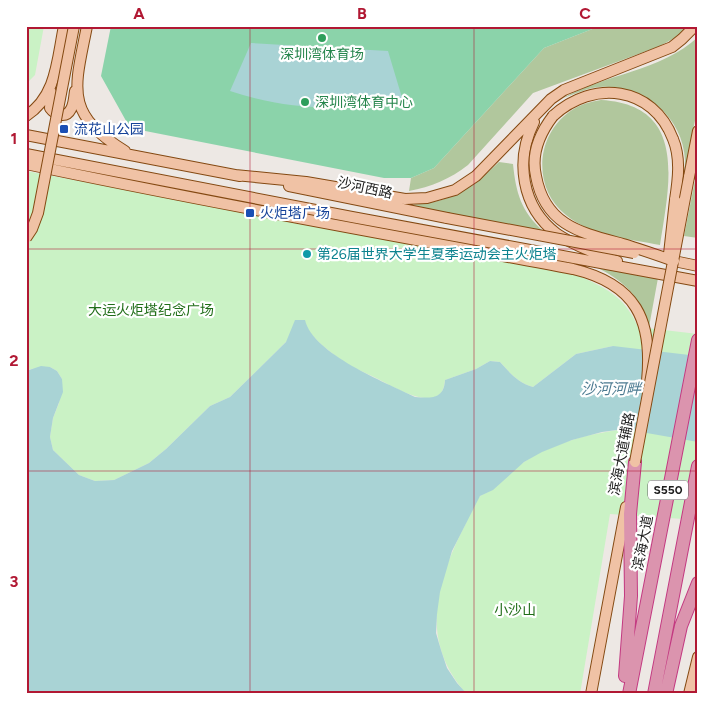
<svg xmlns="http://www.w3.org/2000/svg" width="724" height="720" viewBox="0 0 724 720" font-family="Figtree,'Noto Sans SC',sans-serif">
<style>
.forest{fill:#b1c79d}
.park{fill:#caf2c5}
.pitch{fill:#8bd3aa}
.water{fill:#a9d3d5}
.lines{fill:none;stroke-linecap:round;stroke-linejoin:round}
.major-casing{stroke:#844912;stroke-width:12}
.highway-casing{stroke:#c33981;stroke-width:14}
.major{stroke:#f0c2a5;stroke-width:10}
.highway{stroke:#db94ae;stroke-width:12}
.major-bridge-casing{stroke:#844912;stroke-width:12;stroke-linecap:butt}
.major-bridge{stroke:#f0c2a5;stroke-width:10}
.grid{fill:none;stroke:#b11833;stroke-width:1;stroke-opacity:0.55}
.leisure-dot{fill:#2e9e5b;stroke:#fff;stroke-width:2}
.transit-dot{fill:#1a4fb4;stroke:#fff;stroke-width:2}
.culture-dot{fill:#0f9aa8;stroke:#fff;stroke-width:2}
.labels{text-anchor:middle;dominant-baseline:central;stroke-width:4.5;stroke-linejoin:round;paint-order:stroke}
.shield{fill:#fff;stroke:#616161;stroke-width:1}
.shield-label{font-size:12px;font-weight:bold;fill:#1d1d1d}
.leisure-label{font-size:14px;fill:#27864d;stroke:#fff}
.transit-label{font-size:14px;fill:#164399;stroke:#fff;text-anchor:start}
.street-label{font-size:14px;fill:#1d1d1d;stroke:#fff}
.culture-label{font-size:14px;fill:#0d838f;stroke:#fff;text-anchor:start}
.park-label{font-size:14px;fill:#206d18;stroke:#fff}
.water-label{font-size:15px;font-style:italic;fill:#4e7c92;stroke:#fff}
.neatline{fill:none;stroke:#b11833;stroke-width:2}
.grid-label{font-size:16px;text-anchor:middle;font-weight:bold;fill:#b11833}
</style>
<rect width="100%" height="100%" fill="#ede8e4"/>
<path class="forest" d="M 600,26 L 689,26 L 676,37 L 660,46 L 533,93 L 468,165 C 450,179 431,187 409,191 L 411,178 L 434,168 L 544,48 Z
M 698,37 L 698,106 L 683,179 C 684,173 685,166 685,160 C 683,116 642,84 600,87 C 587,88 575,94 563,98 C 606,74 661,71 698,37 Z
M 601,100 C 689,105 669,185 660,245 C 629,239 591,236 566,215 C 532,188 535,134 572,110 C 581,104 590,102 601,100 Z
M 499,162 L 513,164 C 516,193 521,211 543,231 L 404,205 C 449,204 468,191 499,162 Z
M 698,165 L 698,238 L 684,236 Z
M 594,266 L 658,278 L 649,327 C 639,294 624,281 594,266 Z"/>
<path class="park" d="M 26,26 L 44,26 L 35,75 L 26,84 Z
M 26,171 L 575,274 C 605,288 624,295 638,327 L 698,334 L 698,520 L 610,514 L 580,694 L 467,694 C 421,644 434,587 462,531 C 468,520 472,507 479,497 C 483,493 491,492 495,487 C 504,479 513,469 524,462 C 553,442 590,434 624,429 L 613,346 L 576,354 L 533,387 C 518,383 510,373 500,362 L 490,361 L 476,369 L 445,380 C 443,418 392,386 376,378 C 364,372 351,367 341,360 C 329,351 315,341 307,328 L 286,342 L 230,397 L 210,406 L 166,449 L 149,463 L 114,480 L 95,481 L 79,475 L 53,450 L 50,437 L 53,418 L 59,403 L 62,379 L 57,371 L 50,367 L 31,369 L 26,371 Z"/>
<path class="pitch" d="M 111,26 L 600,26 L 544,48 L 434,168 L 411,178 L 384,178 L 130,128 L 101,76 Z"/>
<path class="water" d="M 251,43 L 388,51 L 403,101 C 344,112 286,110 230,91 Z
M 295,320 L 305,320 C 313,354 385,382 415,397 C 430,398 444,400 445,380 L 476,369 L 490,361 L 500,362 C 510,373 518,383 533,387 L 576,354 L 613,346 L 698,356 L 698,442 L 624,429 L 602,432 L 572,440 L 542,452 L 524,462 L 493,490 L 480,496 L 452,551 L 440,592 L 437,614 L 436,633 L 441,650 L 447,668 L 457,683 L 467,694 L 26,694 L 26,371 L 41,366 L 50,367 L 57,371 L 62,379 L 63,392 L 53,418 L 50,437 L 53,450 L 79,475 L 95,481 L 114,480 L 149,463 L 166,449 L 210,406 L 230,397 L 286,342 Z"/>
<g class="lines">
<g class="major-casing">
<path id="major" d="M 87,26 C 75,88 63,113 125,151
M 51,92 L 50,108 C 55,115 66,119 71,109 C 74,104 74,97 75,91
M 26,116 C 57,96 57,59 64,26
M 553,116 C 593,79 653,86 673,139 C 681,158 678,180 675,200
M 534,122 C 515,160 521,207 557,234 C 575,246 597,254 617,261
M 26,135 L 240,176
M 26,154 L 352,217 L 698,281
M 26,164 C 208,203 391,235 573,269 C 636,284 653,320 647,381
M 235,175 L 306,182 L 405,199 L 427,198 L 455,190 L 476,176 L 551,99 L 564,90 L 672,47 L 682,39 L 695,26
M 689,177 L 698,131
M 289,186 L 447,218
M 674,261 L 698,266
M 591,694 L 626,507
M 689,694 L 698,657"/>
</g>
<g class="highway-casing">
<path id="highway" d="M 625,676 L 631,596 L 630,514 L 635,462
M 629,694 L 698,340
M 654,694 L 698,466
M 666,694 L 681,626 L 698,583"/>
</g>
<use href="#major" class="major"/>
<use href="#highway" class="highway"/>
<g class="major-bridge-casing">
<path id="major-bridge" d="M 553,116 C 540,133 531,154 536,176 C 545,226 582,233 623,244 C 640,249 657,255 674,261
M 447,218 L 634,253
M 26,238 L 32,229 L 38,213 L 74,26
M 669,254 L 675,200
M 635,462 L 689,177"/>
</g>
<use href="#major-bridge" class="major-bridge"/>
</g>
<path class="grid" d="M 250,26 L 250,694M 474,26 L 474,694M 26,249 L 698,249M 26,471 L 698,471"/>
<g class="leisure-dot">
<circle cx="322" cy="38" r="5"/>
<circle cx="305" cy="102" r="5"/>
</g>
<g class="transit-dot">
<rect x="59" y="124" width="10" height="10" rx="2.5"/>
<rect x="245" y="208" width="10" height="10" rx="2.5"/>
</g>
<circle class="culture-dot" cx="307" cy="254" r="5"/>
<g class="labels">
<rect class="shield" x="648" y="480.5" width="40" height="19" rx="4"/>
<g class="shield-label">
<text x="668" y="490">S550</text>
</g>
<g class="leisure-label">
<text x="322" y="54">深圳湾体育场</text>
<text x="315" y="102" text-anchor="start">深圳湾体育中心</text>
</g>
<g class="transit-label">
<text x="74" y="129">流花山公园</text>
<text x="260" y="213">火炬塔广场</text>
</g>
<g class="street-label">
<text transform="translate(365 188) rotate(12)">沙河西路</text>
<text transform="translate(622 454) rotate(-79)">滨海大道辅路</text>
<text transform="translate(643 543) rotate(-79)">滨海大道</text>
</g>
<g class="culture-label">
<text x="317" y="254">第26届世界大学生夏季运动会主火炬塔</text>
</g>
<g class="park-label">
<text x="151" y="310">大运火炬塔纪念广场</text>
<text x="515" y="610">小沙山</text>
</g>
<g class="water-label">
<text x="611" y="389">沙河河畔</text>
</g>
</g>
<rect width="724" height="720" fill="none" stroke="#ffffff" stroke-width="55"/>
<rect x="28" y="28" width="668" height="664" class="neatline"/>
<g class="grid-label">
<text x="139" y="19">A</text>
<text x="362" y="19">B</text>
<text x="585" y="19">C</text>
<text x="14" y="144">1</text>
<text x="14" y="366">2</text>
<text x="14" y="587">3</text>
</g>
</svg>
